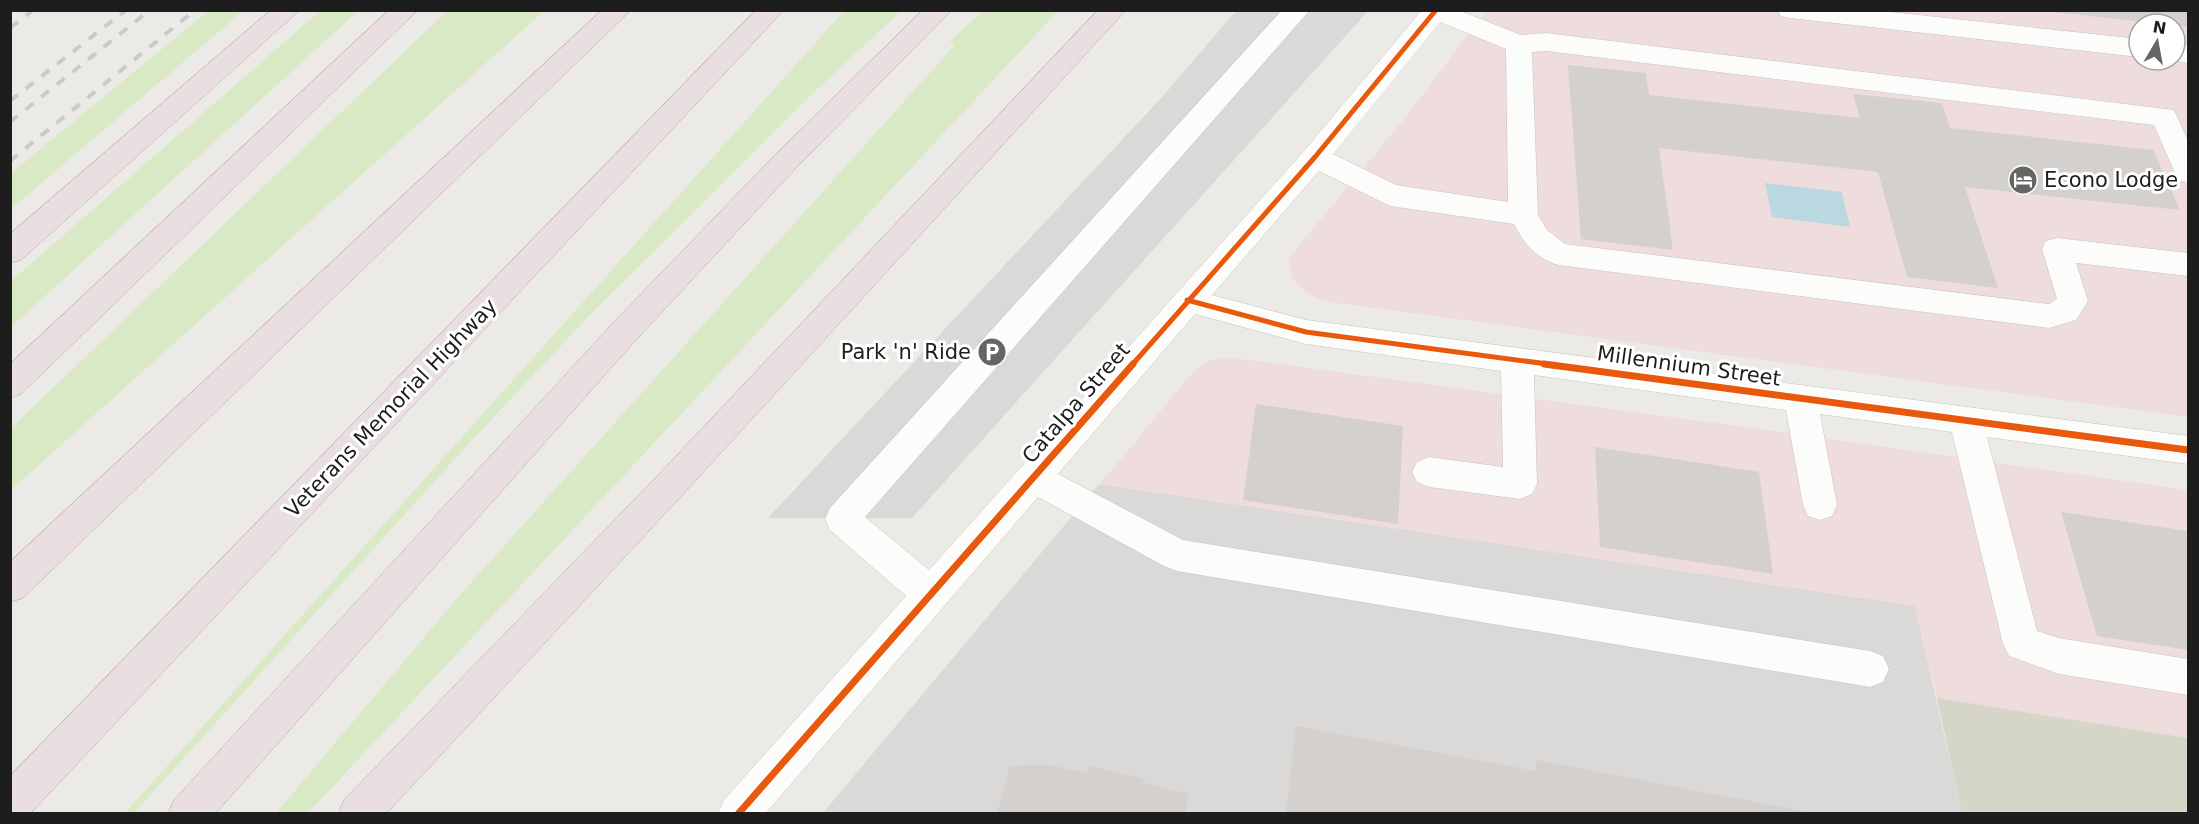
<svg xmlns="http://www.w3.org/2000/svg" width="2199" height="824" viewBox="0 0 2199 824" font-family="'DejaVu Sans',sans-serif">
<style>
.residential{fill:#dbd9d7}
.commercial{fill:#eedddc;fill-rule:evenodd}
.religious{fill:#dad9d7}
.construction{fill:#d5d5c8}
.grass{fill:#d9e9c5}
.water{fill:#bad8df}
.building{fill:#d3d0cd}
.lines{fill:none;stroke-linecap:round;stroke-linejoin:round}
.minor-casing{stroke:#c4c4c2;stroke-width:1}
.highway-casing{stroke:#c19ea8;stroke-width:1}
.minor{fill:#fcfcfb;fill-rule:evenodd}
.highway{fill:#e9dfe0;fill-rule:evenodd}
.rail{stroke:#cacac9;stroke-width:4;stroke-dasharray:10 10;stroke-linecap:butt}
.cycleway-far1-casing{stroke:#fff;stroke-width:8}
.cycleway-casing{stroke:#fff;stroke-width:10}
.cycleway-far1{stroke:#e8590c;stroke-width:5}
.cycleway{stroke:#e8590c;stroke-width:7}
.labels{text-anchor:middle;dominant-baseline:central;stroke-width:6;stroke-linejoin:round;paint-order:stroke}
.poi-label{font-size:21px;fill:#1d1d1d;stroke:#fff;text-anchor:start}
.street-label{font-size:21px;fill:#1d1d1d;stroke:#fff}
</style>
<rect width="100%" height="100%" fill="#eceae6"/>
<path class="residential" d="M 1099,484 L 1915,606 L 1962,813 L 822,814 Z"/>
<path class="commercial" d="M 1486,11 L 2188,11 L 2188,417 L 1337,303 L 1319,299 L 1307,293 L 1292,279 L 1289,262 L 1291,255 L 1405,118 ZM 2139,24 L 2175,24 L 2175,60 L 2139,60 Z
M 1219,358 L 1234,358 L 1744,427 L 2188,490 L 2188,738 L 1937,698 L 1915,606 L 1100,484 L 1192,373 L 1208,361 Z"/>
<path class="religious" d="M 1236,11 L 1368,11 L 912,518 L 768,518 L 1164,95 Z"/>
<path class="construction" d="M 1937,698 L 2188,738 L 2188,813 L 1962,813 Z"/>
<path class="grass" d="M 208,11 L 243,11 L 11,209 L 11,173 Z
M 320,11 L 358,11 L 11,327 L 11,281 Z
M 447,11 L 544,11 L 11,490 L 11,428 Z
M 844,11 L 901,11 L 811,95 L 589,316 L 473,439 L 134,813 L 125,813 Z
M 983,11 L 1058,11 L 308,813 L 276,813 L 460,595 L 954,46 L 950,41 Z"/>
<path class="water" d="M 1765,183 L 1842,192 L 1850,227 L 1772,217 Z"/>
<path class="building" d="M 2054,10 L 2188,10 L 2188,27 L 2054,12 Z
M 1568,65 L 1646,73 L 1649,95 L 1860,118 L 1853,94 L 1942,103 L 1950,128 L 2153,150 L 2180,210 L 1965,187 L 1998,288 L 1907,277 L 1878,172 L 1659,148 L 1673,250 L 1581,239 Z
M 1256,404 L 1403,426 L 1398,524 L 1243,500 Z
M 1595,447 L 1759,472 L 1773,574 L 1600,547 Z
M 2061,512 L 2188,531 L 2188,650 L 2097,636 Z
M 1296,726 L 1536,771 L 1536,760 L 1818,814 L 1286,814 Z
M 1048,765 L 1088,773 L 1090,766 L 1144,779 L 1143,783 L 1189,794 L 1185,814 L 997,814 L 1010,766 Z"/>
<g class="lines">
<g class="minor-casing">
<path id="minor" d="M 1282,10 L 1310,10 L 865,517 L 929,570 L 1305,150 L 1422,10 L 1458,10 L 1521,35 L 1546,33 L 2174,110 L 2188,141 L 2188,183 L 2178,180 L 2154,125 L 1546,51 L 1532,52 L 1538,215 L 1547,230 L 1565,244 L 2049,304 L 2057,299 L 2042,249 L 2046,241 L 2057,238 L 2188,253 L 2188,276 L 2076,263 L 2088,301 L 2076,320 L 2049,328 L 1558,265 C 1536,258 1524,244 1514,224 L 1390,206 L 1319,171 L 1212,295 L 1306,320 L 2188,436 L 2188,464 L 1987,437 L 2037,631 L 2059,638 L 2188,659 L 2188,695 L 2059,674 L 2009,656 L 2003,644 L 1952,432 L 1820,414 L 1837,505 L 1832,516 L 1820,520 L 1808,516 L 1803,505 L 1786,410 L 1534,375 L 1537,484 L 1532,494 L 1520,499 L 1429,487 L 1417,482 L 1412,472 L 1417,462 L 1429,457 L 1503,467 L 1501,371 L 1306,344 L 1195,314 L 1058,474 L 1183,540 L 1870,651 L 1883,656 L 1889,669 L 1883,682 L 1870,687 L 1177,571 L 1164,566 L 1038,497 L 765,814 L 718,814 L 724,800 L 906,596 L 830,530 L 825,519 L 830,508 ZM 1440,22 L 1506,49 L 1508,202 L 1396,185 L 1333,154 Z
M 1777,10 L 1872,10 L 2139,39 L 2139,57 L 1790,18 L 1781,16 Z
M 2175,43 L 2188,45 L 2188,63 L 2172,60 L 2175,60 Z"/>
</g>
<g class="highway-casing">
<path id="highway" d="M 271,10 L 300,10 L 21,260 L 10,263 L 10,234 Z
M 389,10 L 418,10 L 21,394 L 10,398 L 10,364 Z
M 602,10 L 631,10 L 23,598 L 10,602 L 10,562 Z
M 756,10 L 784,10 L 30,814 L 10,814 L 10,776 Z
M 923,10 L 952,10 L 795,169 L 635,341 L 215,814 L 168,814 L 174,800 L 613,323 L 775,155 Z
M 1098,10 L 1126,10 L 686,491 L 386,814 L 338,814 L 344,800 L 662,471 Z"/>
</g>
<use href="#minor" class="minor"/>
<use href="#highway" class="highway"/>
<path class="rail" d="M 10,28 L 33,10
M 10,101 L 126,10
M 10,122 L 150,10
M 10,161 L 195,10"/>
<g class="cycleway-far1-casing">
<path id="cycleway-far1" d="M 1187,300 L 1306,332 L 1555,365
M 1132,365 L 1315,157 L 1436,10"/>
</g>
<g class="cycleway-casing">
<path id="cycleway" d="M 1544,364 L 2188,450
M 738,814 L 1133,364"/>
</g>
<use href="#cycleway-far1" class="cycleway-far1"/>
<use href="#cycleway" class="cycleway"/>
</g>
<defs>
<g id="hotel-disc" transform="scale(1.5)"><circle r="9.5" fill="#656563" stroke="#fff"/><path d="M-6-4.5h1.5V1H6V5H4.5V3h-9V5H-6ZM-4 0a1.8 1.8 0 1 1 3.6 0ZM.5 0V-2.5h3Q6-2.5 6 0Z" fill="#fff"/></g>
<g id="parking-disc" transform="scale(1.5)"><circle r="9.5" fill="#656563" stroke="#fff"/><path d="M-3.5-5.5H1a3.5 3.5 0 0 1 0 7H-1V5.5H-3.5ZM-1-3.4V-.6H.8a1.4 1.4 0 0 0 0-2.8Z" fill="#fff"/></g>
</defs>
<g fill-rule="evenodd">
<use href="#hotel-disc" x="2023" y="180"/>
<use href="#parking-disc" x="992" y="352"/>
</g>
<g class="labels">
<g class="poi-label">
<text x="2044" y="180">Econo Lodge</text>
<text x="971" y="352" text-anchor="end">Park 'n' Ride</text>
</g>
<g class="street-label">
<text transform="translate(1689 366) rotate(8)">Millennium Street</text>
<text transform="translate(1076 403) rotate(-49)">Catalpa Street</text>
<text transform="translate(391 408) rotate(-46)">Veterans Memorial Highway</text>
</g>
</g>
<rect width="2199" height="824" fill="none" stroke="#1d1d1d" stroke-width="24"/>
<g transform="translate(2157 42) rotate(10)"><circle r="28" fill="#ffffff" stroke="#a5a5a5" stroke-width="1.5"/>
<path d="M0-4.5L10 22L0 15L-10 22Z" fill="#656563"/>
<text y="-9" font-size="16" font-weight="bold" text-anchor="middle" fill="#1d1d1d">N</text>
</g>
</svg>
